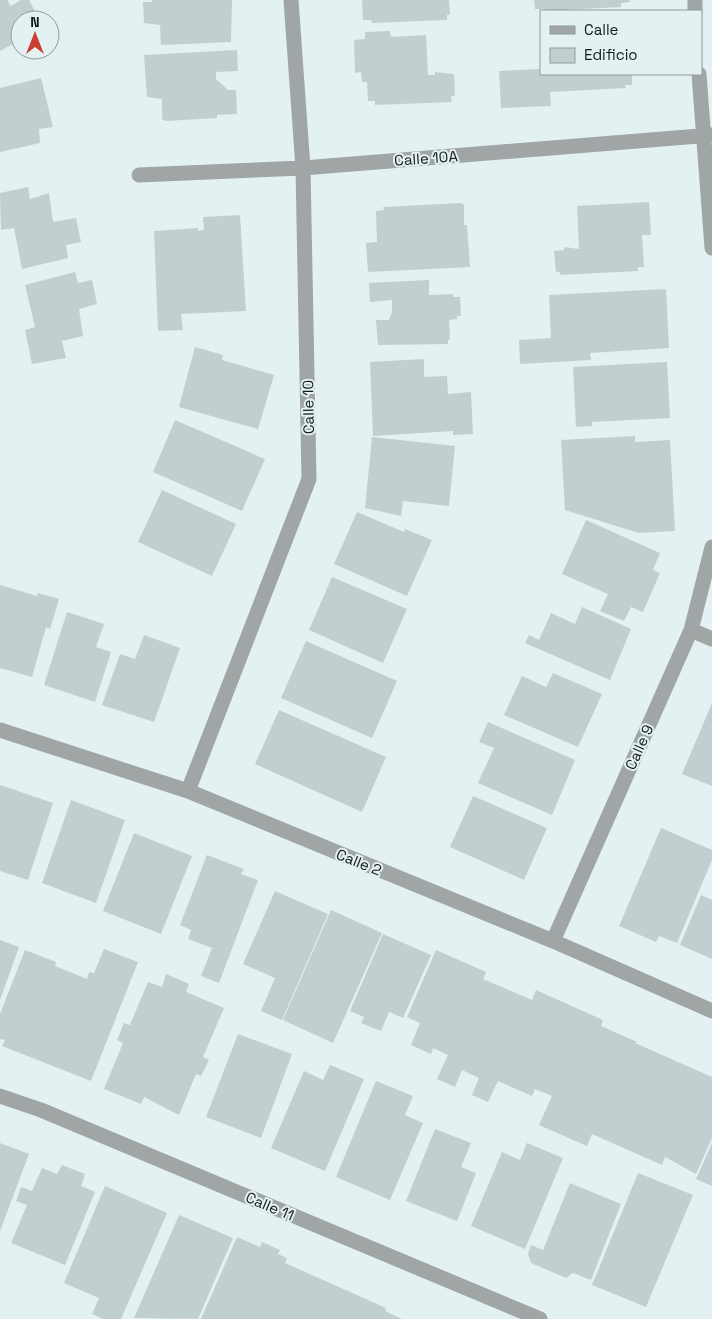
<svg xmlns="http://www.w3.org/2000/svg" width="712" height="1319" viewBox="0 0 712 1319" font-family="'Space Grotesk',sans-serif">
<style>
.building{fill:#c1cfd1}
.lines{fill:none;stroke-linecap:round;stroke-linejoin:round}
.minor{stroke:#a0a5a6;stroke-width:15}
.labels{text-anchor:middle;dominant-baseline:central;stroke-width:4;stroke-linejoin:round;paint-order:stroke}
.street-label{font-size:15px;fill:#14191a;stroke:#e3f1f3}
</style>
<rect width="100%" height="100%" fill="#e3f1f3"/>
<path class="building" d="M 0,0 L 7,0 L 11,6 L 21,0 L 29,0 L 38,17 L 33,20 L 20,20 L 20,40 L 0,51 Z
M 152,0 L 232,0 L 231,42 L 161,45 L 160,25 L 144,23 L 143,2 L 152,2 Z
M 362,0 L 449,0 L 450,15 L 447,15 L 447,20 L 372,23 L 371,20 L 363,20 Z
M 534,0 L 629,0 L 630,2 L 621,3 L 621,7 L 545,11 L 545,9 L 535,9 Z
M 390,31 L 391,37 L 426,35 L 428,75 L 435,75 L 435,72 L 454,74 L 455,96 L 451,96 L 452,102 L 375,105 L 375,101 L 368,101 L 367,82 L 362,82 L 361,72 L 355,73 L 354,40 L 365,39 L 365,32 Z
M 237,50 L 238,71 L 216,72 L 216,79 L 228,90 L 236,90 L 237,114 L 217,115 L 217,118 L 166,121 L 162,119 L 162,99 L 147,97 L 144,55 Z
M 541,69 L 541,74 L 632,74 L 632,85 L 625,85 L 626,88 L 550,92 L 551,106 L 501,108 L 499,71 Z
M 41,78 L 53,127 L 39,129 L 40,143 L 0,152 L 0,88 Z
M 28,187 L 30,199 L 49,193 L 53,222 L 76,218 L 81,242 L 66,245 L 68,258 L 22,269 L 14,228 L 1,230 L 0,193 Z
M 649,202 L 651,235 L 642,235 L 644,267 L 638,267 L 638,271 L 560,275 L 560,272 L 556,272 L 554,251 L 564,250 L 564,247 L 579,249 L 577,206 Z
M 461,203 L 464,205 L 464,225 L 467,225 L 470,267 L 368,272 L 366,243 L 377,242 L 376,211 L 384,210 L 383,207 Z
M 240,215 L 246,311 L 181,314 L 183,330 L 158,331 L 154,231 L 198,228 L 198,231 L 204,230 L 203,217 Z
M 75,272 L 78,283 L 92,280 L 97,304 L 79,309 L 83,336 L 62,341 L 66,358 L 32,364 L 25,330 L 35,327 L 25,285 Z
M 429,280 L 429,295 L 453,294 L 453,297 L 460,297 L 461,316 L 457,316 L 457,319 L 449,320 L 450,339 L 448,340 L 448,344 L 378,345 L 376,320 L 389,320 L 392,312 L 392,300 L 370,302 L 369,283 Z
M 666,289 L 669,348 L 590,353 L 591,360 L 520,364 L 519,340 L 551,338 L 549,295 Z
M 195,347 L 223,355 L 222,360 L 274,375 L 258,429 L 179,407 Z
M 424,359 L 424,377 L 447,376 L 448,394 L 471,392 L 473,434 L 453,435 L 453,431 L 373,436 L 370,362 Z
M 667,362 L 670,418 L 592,422 L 592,426 L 576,427 L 573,367 Z
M 175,420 L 265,459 L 242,511 L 153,472 Z
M 635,436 L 635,442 L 670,440 L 675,531 L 639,533 L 565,510 L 561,440 Z
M 372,437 L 455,446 L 449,506 L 403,501 L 401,516 L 365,508 Z
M 162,490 L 236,524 L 212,576 L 138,542 Z
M 357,512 L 404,532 L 405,529 L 432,540 L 407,596 L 334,564 Z
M 586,520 L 660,553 L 653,570 L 660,573 L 643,612 L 631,607 L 624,621 L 600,611 L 608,594 L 562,574 Z
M 332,577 L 407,609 L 383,663 L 309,630 Z
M 0,585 L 37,596 L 38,593 L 59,599 L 50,629 L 46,627 L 32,677 L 0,668 Z
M 582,607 L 631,629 L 610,680 L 525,643 L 529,635 L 539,640 L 551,613 L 575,624 Z
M 67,612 L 104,624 L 96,647 L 111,652 L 95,702 L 44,685 Z
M 144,635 L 180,648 L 154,722 L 102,705 L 120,654 L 135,659 Z
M 306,641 L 397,681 L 372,738 L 281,698 Z
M 553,673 L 602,694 L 578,747 L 504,715 L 522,676 L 546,687 Z
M 712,703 L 712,786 L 682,774 Z
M 279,710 L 386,757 L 362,812 L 255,764 Z
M 488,722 L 575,760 L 552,815 L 478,783 L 494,748 L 479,742 Z
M 0,785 L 53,803 L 28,880 L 0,871 Z
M 473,796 L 547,828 L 524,880 L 450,847 Z
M 71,800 L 125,820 L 96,903 L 42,883 Z
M 661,828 L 712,850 L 712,860 L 677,943 L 659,936 L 656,942 L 619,926 Z
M 134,833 L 192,856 L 161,934 L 103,911 Z
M 207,855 L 244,869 L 241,874 L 258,880 L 219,983 L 201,976 L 212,948 L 188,939 L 191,930 L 180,925 Z
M 275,891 L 328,914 L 282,1020 L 261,1011 L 275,978 L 243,964 Z
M 701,895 L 712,900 L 712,959 L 680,945 Z
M 331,910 L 382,933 L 333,1043 L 283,1020 Z
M 383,934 L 431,955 L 403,1018 L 389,1012 L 381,1031 L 361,1023 L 364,1017 L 350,1011 Z
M 0,940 L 19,947 L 0,1000 Z
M 104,949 L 138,962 L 91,1081 L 2,1046 L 5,1040 L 0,1039 L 0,1014 L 25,950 L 56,962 L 55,966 L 87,979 L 89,972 L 94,973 Z
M 436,950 L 486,972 L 483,979 L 532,1000 L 536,990 L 603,1020 L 601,1026 L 637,1042 L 635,1043 L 712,1077 L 712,1138 L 696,1174 L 665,1157 L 662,1165 L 592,1134 L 587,1146 L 539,1125 L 552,1096 L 535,1089 L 532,1096 L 498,1081 L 488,1102 L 472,1095 L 479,1078 L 462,1070 L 455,1087 L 437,1079 L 448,1055 L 433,1048 L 431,1054 L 411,1045 L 420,1023 L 407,1017 Z
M 166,974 L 189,984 L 186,992 L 224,1008 L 203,1057 L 209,1060 L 201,1076 L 196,1074 L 179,1115 L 144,1097 L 141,1104 L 104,1089 L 123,1043 L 117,1040 L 124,1023 L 130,1025 L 148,982 L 162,987 Z
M 238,1034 L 292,1054 L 261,1138 L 206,1117 Z
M 330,1065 L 364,1079 L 325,1171 L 271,1148 L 304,1071 L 323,1080 Z
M 376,1081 L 413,1096 L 405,1115 L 423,1123 L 390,1200 L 336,1177 Z
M 435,1129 L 471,1143 L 461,1167 L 476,1173 L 457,1221 L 406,1201 Z
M 0,1143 L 29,1154 L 0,1231 Z
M 527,1143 L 563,1158 L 525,1249 L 471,1226 L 502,1152 L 520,1160 Z
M 712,1143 L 712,1186 L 696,1179 Z
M 62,1165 L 85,1174 L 81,1186 L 95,1192 L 65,1265 L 11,1243 L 27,1205 L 16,1201 L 21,1187 L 32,1191 L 42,1168 L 57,1174 Z
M 638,1173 L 693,1195 L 646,1307 L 592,1285 Z
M 570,1183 L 621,1204 L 591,1280 L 573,1273 L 566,1278 L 531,1263 L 528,1254 L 531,1245 L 543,1250 Z
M 105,1186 L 167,1213 L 121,1319 L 103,1319 L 92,1314 L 99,1298 L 64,1283 Z
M 179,1215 L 233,1238 L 198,1319 L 134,1318 Z
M 237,1237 L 260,1247 L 262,1242 L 280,1250 L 278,1254 L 287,1258 L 285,1263 L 386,1308 L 385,1311 L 402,1319 L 201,1319 Z"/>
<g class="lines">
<path class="minor" d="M 695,0 L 695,11
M 699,74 L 712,248
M 139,175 L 303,168 L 712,135
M 691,630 L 712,639
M 0,730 L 188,791 L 553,941 L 712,1011
M 188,791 L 309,479 L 303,168 L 291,0
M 553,941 L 691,630 L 712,547
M 0,1096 L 41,1110 L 540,1319"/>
</g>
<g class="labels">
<g class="street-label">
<text transform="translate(426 158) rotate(-4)">Calle 10A</text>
<text transform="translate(308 407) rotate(-91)">Calle 10</text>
<text transform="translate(639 747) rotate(-66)">Calle 9</text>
<text transform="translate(359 862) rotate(22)">Calle 2</text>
<text transform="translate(270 1206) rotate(23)">Calle 11</text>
</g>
</g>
<rect x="540" y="10" width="162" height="65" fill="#e3f1f3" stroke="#909b9c"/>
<rect x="550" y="26" width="25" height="8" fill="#a0a5a6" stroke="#909b9c"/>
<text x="584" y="35" font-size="15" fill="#14191a">Calle</text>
<rect x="550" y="48" width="25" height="15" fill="#c1cfd1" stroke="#909b9c"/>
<text x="584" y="60" font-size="15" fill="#14191a">Edificio</text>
<g transform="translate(35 35)"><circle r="24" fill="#e3f1f3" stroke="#909b9c"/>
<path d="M0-4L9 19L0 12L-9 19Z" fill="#cc3e35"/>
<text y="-8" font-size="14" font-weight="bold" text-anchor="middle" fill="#14191a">N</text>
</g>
</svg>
